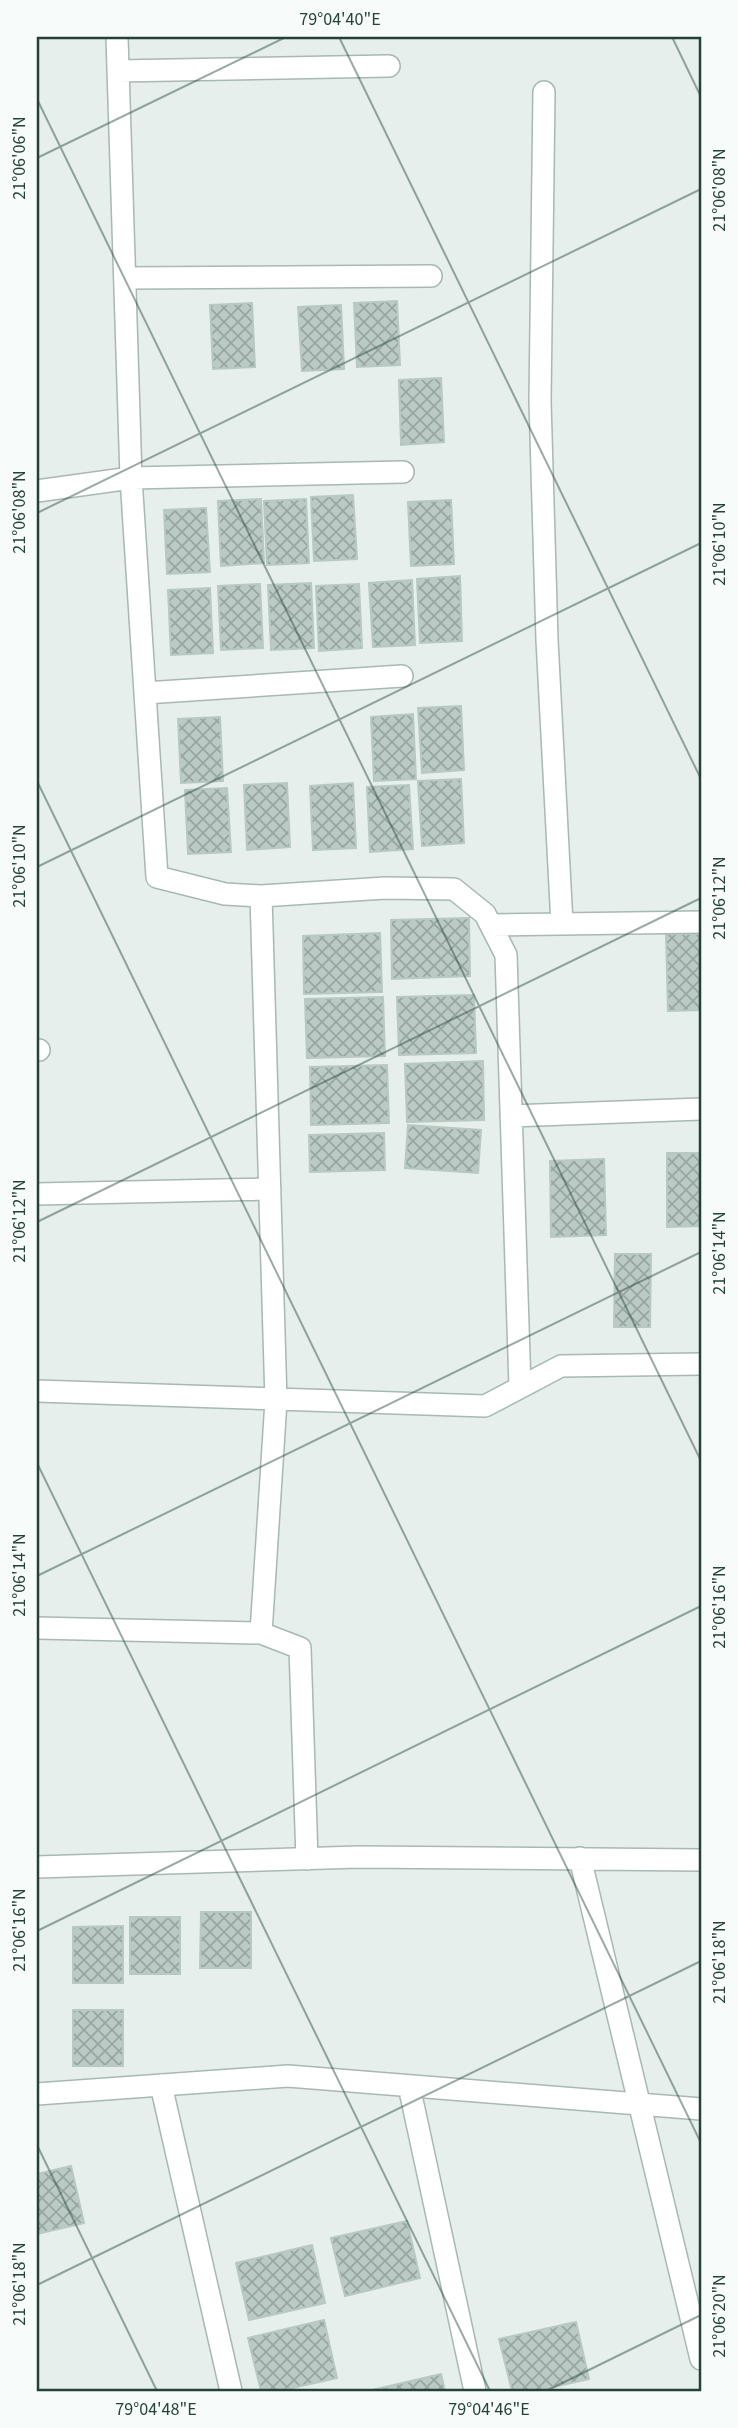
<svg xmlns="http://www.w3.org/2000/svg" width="738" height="2428" viewBox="0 0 738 2428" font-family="'Source Sans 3',sans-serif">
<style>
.building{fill:url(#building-cross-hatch);stroke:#b8c9c2;stroke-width:2}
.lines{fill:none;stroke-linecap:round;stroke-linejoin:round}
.street-casing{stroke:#a8b8b2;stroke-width:24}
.street{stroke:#fff;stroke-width:21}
.ticks{fill:none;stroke:#244239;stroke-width:2;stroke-opacity:0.45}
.neatline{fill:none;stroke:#244239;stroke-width:2.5}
.ticks-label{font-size:18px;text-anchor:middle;fill:#244239}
</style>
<defs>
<pattern id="building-cross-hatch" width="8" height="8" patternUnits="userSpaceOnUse" patternTransform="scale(1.75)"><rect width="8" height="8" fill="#bbcac4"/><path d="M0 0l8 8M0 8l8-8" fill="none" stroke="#98a6a0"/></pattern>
</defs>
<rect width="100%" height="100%" fill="#e6efeb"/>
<path class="building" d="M 397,301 L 400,365 L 357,367 L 354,303 Z
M 252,303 L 255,367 L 213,369 L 210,305 Z
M 341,305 L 344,369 L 302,371 L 298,307 Z
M 441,378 L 444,442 L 401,445 L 399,380 Z
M 353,495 L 357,559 L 314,561 L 311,497 Z
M 261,499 L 264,563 L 221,566 L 218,501 Z
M 306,499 L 309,563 L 267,565 L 264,501 Z
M 451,500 L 454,564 L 411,566 L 408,502 Z
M 206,508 L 210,572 L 167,574 L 164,510 Z
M 460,576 L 462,641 L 420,643 L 417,579 Z
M 412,580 L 415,645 L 373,647 L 369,583 Z
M 311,583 L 314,648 L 271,650 L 268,585 Z
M 260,584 L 263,648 L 221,650 L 218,586 Z
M 359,584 L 362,648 L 319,651 L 316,586 Z
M 210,588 L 213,653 L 171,655 L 168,590 Z
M 461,706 L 464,770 L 422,773 L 418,708 Z
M 413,714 L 416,779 L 374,781 L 371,717 Z
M 220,717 L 223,781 L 181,783 L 178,719 Z
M 461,779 L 464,843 L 422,846 L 418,781 Z
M 287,783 L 290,847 L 247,850 L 244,785 Z
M 353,783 L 356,848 L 313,850 L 310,786 Z
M 409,785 L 413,849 L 370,852 L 367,787 Z
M 227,788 L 231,852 L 188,854 L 185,790 Z
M 469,918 L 470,976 L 392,979 L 391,920 Z
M 380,933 L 382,992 L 304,994 L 303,936 Z
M 666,934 L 701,934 L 701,1010 L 668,1011 Z
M 474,995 L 476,1053 L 399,1055 L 397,997 Z
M 383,997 L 385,1056 L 307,1058 L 305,999 Z
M 483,1061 L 484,1120 L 407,1122 L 405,1064 Z
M 387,1065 L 389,1123 L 311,1125 L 310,1067 Z
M 408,1125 L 481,1130 L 478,1173 L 405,1168 Z
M 384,1133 L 385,1170 L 310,1172 L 309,1135 Z
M 667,1153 L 701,1153 L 701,1226 L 667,1227 Z
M 604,1159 L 606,1235 L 551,1237 L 550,1161 Z
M 615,1254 L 651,1254 L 650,1327 L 614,1327 Z
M 201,1912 L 251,1912 L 251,1968 L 200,1968 Z
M 130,1917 L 180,1917 L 180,1974 L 130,1974 Z
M 123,1926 L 123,1983 L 73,1983 L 73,1927 Z
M 73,2010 L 123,2010 L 123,2066 L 73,2066 Z
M 71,2166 L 84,2223 L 37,2234 L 37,2174 Z
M 407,2221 L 420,2278 L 345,2296 L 331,2238 Z
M 312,2245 L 325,2303 L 249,2320 L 236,2263 Z
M 324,2320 L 337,2378 L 279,2391 L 261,2391 L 248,2338 Z
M 576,2322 L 589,2379 L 536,2391 L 512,2391 L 499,2339 Z
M 441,2374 L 445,2391 L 368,2391 Z"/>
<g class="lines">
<g class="street-casing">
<path id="street" d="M 117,37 L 131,478 L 403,472
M 118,71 L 389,66
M 544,92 L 540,401 L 547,640 L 562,924
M 125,278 L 431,276
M 37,491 L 131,478 L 157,877 L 225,894 L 261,896 L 385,888 L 454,889 L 485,914 L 506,955 L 520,1387
M 145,693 L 402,676
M 491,925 L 701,922
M 37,1050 L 39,1050
M 511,1116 L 701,1109
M 37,1194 L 270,1189
M 37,1391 L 485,1406 L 561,1366 L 701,1364
M 37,1628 L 261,1633 L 276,1401 L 261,896
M 261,1633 L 300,1648 L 307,1859
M 580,1858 L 701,2359
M 37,1867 L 358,1857 L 701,1860
M 161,2085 L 231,2391
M 409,2086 L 475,2391
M 37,2094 L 288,2076 L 701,2109"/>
</g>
<use href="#street" class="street"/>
</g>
<path class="ticks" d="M 339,37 L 701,779M 672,37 L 701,97M 37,99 L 701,1461M 37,158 L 286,37M 37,513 L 701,189M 37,781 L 701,2143M 37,867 L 701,543M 37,1222 L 701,898M 37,1463 L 490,2391M 37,1576 L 701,1252M 37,1931 L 701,1606M 37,2145 L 157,2391M 37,2285 L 701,1961M 546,2391 L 701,2315"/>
<rect width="738" height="2428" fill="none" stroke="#f7fbf9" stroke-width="77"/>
<rect x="38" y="38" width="662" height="2352" class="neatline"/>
<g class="ticks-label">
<text x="340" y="25">79°04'40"E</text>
<text transform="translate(19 158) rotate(-90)" y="6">21°06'06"N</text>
<text transform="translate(719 190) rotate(-90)" y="6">21°06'08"N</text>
<text transform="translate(19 512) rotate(-90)" y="6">21°06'08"N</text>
<text transform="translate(719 544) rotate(-90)" y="6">21°06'10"N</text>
<text transform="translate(19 866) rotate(-90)" y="6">21°06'10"N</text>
<text transform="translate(719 898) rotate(-90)" y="6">21°06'12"N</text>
<text transform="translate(19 1221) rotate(-90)" y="6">21°06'12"N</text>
<text transform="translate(719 1253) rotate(-90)" y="6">21°06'14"N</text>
<text transform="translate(19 1575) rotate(-90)" y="6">21°06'14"N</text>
<text transform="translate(719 1607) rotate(-90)" y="6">21°06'16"N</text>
<text transform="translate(19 1930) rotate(-90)" y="6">21°06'16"N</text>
<text transform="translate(719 1962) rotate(-90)" y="6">21°06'18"N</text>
<text transform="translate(19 2284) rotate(-90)" y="6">21°06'18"N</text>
<text transform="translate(719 2316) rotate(-90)" y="6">21°06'20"N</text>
<text x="156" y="2415">79°04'48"E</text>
<text x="489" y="2415">79°04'46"E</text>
</g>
</svg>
